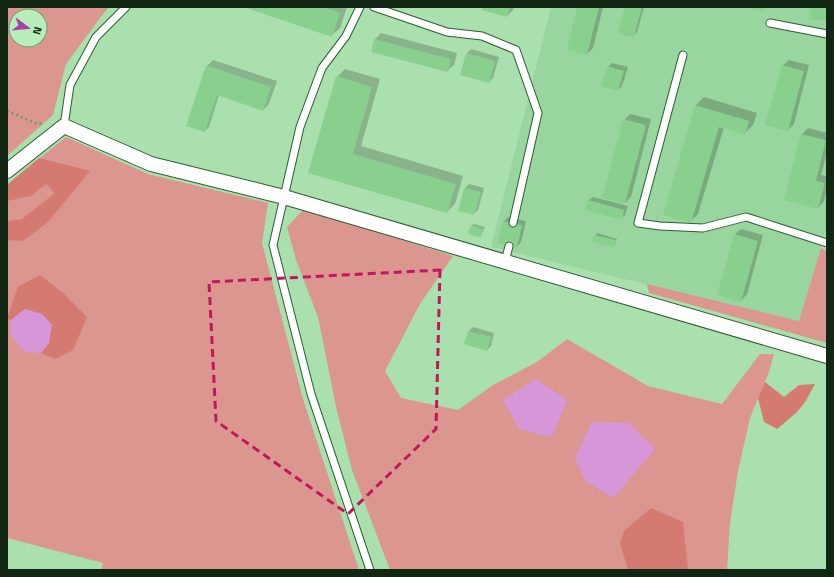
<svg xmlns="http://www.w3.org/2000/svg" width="834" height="577" viewBox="0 0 834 577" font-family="'Titillium Web',sans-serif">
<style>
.built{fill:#99d59e}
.green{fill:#da968f;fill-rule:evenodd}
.forest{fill:#d57a71}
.water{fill:#d796d8}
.shadow{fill:#0003}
.building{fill:#89d08f}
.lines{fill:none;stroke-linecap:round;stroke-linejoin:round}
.service-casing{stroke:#2b5d31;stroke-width:9}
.minor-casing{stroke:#2b5d31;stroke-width:16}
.path{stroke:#6f9872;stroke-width:2.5;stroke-dasharray:2 3;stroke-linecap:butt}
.service{stroke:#fff;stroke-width:7}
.minor{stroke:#fff;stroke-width:14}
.marked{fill:none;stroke:#c2185b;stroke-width:3;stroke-dasharray:8 5;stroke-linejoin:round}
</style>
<rect width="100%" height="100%" fill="#aae0ae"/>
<path class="built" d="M 551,7 L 827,7 L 827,227 L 799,321 L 491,247 Z"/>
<path class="green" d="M 7,7 L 109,7 L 100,18 L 66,64 L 53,115 L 7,156 ZM 16,16 L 40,16 L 40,40 L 16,40 Z
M 66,137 L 148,174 L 268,203 L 262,243 L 303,399 L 359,570 L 101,570 L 103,563 L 7,538 L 7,185 Z
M 304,209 L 453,256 L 420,304 L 385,371 L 401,398 L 458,410 L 493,385 L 537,362 L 567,339 L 648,386 L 722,404 L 760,354 L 774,354 L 769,372 L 750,418 L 738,471 L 730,523 L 727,570 L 390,570 L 352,470 L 336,407 L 318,317 L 296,260 L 287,227 Z
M 821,248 L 827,251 L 827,343 L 649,293 L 647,284 L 799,321 Z"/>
<path class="forest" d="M 39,158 L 90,171 L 48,222 L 23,241 L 7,240 L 7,221 L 22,219 L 55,193 L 46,184 L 31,196 L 7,201 L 7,185 Z
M 40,275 L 64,294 L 87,317 L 73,350 L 55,359 L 41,353 L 49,343 L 25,309 L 11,320 L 7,318 L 18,287 Z
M 765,382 L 784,397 L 799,385 L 815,384 L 805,402 L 797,412 L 777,429 L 764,422 L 758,398 Z
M 651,508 L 683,522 L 688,570 L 628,570 L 620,543 L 624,531 Z"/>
<path class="water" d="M 25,309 L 42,314 L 52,325 L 49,343 L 41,353 L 24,352 L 11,335 L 11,320 Z
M 536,379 L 567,400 L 552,437 L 544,436 L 519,429 L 503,400 Z
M 592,422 L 629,423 L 655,449 L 613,498 L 585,481 L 575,458 Z"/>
<path class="shadow" d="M 247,7 L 347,7 L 340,28 L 331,36 Z
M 484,7 L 514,7 L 513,10 L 507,16 Z
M 578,7 L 603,7 L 593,48 L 587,54 Z
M 626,7 L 644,7 L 637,32 L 633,36 Z
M 381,33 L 457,53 L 454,65 L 447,71 L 375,39 Z
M 471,49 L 499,57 L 493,78 L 489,82 L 461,74 L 467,53 Z
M 213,60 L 277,81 L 269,104 L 263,110 L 219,95 L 209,127 L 205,131 L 207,66 Z
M 789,60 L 809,65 L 794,124 L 788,130 L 782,66 Z
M 612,63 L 628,67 L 622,86 L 618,90 L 608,67 Z
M 345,69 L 380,79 L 361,146 L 463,176 L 455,204 L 447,212 L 309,172 L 337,77 Z
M 704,97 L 757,113 L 753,125 L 745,133 L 724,127 L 698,214 L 690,222 L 696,105 Z
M 630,114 L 651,119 L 631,197 L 625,203 L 624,120 Z
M 808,128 L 827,133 L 827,153 L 821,175 L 827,176 L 827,189 L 824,201 L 818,208 L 802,134 Z
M 469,184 L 484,188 L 478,210 L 474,214 L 465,188 Z
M 593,197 L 628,206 L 625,215 L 621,219 L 588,201 Z
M 508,217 L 526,221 L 521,242 L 517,247 L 504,221 Z
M 474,224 L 485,227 L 480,237 L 472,225 Z
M 741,229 L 763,235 L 747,294 L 741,301 L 734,235 Z
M 597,233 L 617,239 L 615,244 L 614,246 L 593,241 Z
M 473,327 L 494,333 L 491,346 L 487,350 L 469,331 Z"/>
<path class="building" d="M 244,7 L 324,7 L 340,13 L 332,37 Z
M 483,7 L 510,7 L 507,17 L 482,10 Z
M 577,7 L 599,7 L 587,55 L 567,50 Z
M 625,7 L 642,7 L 634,37 L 618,33 Z
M 743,7 L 765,7 L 764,12 Z
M 811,7 L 827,7 L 826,21 L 809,19 Z
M 374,39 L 451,59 L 448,72 L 371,52 Z
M 466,53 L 495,61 L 489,83 L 460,75 Z
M 206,65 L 271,87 L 263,111 L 217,95 L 205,132 L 186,126 Z
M 782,65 L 804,71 L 788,131 L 765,125 Z
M 607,66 L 624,71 L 618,91 L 601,86 Z
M 336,76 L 372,87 L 353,154 L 456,184 L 447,213 L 308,173 Z
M 695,105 L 749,121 L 745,135 L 719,127 L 691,223 L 663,215 Z
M 623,119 L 646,125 L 625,204 L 602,198 Z
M 801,134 L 826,140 L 816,181 L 825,183 L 818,209 L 784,200 Z
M 464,188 L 481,192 L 474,215 L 458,211 Z
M 588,200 L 624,210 L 622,220 L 585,210 Z
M 503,221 L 522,225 L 517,248 L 497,243 Z
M 471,225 L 483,229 L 481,238 L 468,234 Z
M 734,234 L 758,241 L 741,302 L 717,295 Z
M 594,235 L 616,240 L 614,247 L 592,242 Z
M 468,331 L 491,337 L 487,351 L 464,344 Z"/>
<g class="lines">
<g class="service-casing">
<path id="service" d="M 360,7 L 346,36 L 322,68 L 300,127 L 273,245 L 311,394 L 370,570
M 374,7 L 447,32 L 482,36 L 516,50 L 538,113 L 513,223
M 770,23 L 827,34
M 683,55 L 638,223 L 660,226 L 703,228 L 746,217 L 827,243
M 64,126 L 70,85 L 96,37 L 126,7
M 505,262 L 509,246"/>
</g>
<g class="minor-casing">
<path id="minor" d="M 7,171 L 64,126 L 151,164 L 284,197 L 827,356"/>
</g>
<path class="path" d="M 7,111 L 35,123 L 44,124"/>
<use href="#service" class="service"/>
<use href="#minor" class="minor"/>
</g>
<path class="marked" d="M 440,270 L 436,429 L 348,514 L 216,421 L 209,282 Z"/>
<rect width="834" height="577" fill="none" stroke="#112613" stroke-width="16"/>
<g transform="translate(28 28) rotate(106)"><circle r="19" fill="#b7edba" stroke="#759d77"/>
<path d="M0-3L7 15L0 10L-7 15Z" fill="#a442a8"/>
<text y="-6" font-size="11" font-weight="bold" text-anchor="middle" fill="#112613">N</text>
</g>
</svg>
